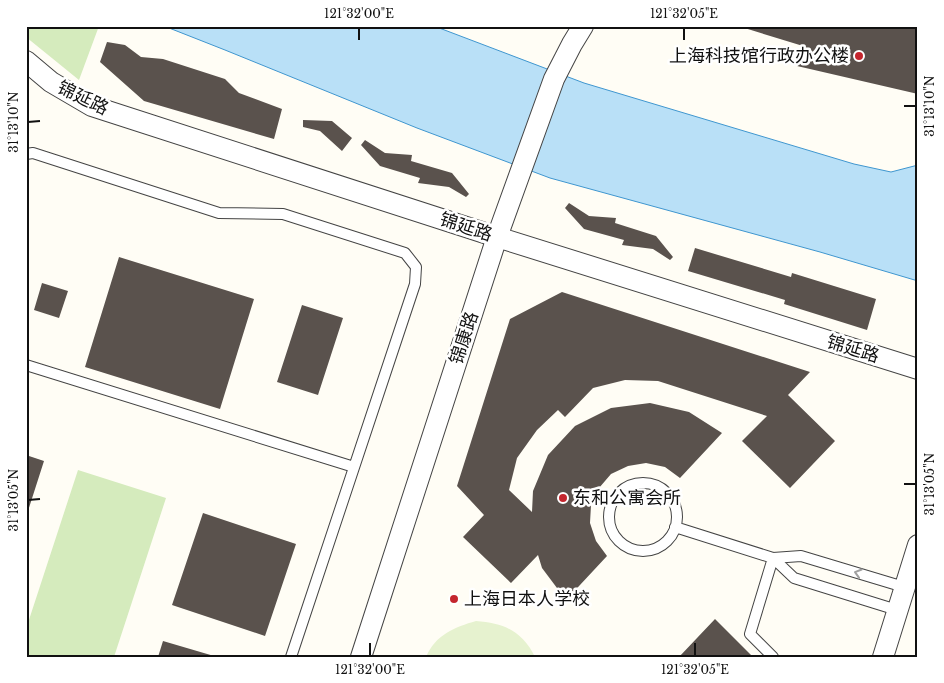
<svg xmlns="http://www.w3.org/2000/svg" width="944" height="683" viewBox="0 0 944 683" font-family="'Libre Baskerville','Noto Sans SC',serif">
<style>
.green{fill:#d5ebbd}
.pitch{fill:#e6f2cf}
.water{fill:#b9e0f7;stroke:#3f96cf}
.building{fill:#5a524d}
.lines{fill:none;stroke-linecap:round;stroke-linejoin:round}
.lane-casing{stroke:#444;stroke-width:12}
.street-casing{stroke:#444;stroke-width:22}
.lane{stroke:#fff;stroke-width:10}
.street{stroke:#fff;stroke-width:20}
.oneway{stroke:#a0a0a0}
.ticks{fill:none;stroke:#111;stroke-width:2}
.poi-dot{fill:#c4262e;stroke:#fff;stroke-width:2}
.labels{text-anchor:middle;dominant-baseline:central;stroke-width:5;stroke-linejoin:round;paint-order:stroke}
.poi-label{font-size:18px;fill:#111;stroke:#fff;text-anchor:start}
.street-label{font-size:18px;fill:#111;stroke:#fff}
.neatline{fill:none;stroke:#111;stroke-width:2}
.ticks-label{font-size:12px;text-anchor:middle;fill:#111}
</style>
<rect width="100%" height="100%" fill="#fffdf5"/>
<path class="green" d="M 26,26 L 99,26 L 79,80 L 26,37 Z
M 78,470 L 166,498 L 114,657 L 26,657 L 26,629 Z"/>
<path class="pitch" d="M 476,621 C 504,623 522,631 535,657 L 426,657 C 435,635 455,627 476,621 Z"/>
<path class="water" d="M 164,26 L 434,26 L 584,83 L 854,164 L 891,172 L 918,165 L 918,281 L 820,252 L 550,178 L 417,128 L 225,50 Z"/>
<path class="building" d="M 738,26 L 918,26 L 918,94 L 797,66 L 803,46 Z
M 107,42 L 125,45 L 141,57 L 163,59 L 225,79 L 239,93 L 282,109 L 274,139 L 144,101 L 100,62 Z
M 303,120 L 332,121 L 352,138 L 342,151 L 320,131 L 303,127 Z
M 365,140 L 385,153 L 412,155 L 411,161 L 452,173 L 469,194 L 466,197 L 449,187 L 418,183 L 420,178 L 380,166 L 361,145 Z
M 569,203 L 589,216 L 616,218 L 615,223 L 656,236 L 673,257 L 670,260 L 653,249 L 622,245 L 624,240 L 584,229 L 565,208 Z
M 695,248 L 791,277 L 792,273 L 876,299 L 867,330 L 784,304 L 785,300 L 688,271 Z
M 119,257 L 254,299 L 220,409 L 85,367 Z
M 42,283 L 68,291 L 59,318 L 34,310 Z
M 562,292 L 810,372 L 788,395 L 835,441 L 790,488 L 742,441 L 767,416 L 658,381 L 625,380 L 593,388 L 565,417 L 558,410 L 537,430 L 517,458 L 509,490 L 532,512 L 533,491 L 548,455 L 575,426 L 611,408 L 650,403 L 689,412 L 722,433 L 680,478 L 665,467 L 646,463 L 628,466 L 611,474 L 599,488 L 591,505 L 590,523 L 596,541 L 607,556 L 566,600 L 542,568 L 538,555 L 511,583 L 463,537 L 484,515 L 457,486 L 510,319 Z
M 302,305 L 343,318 L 318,395 L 277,382 Z
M 26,455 L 44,461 L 27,514 L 26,514 Z
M 203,513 L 296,544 L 265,636 L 172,605 Z
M 715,619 L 753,657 L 679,657 Z
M 163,641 L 214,656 L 214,657 L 158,657 Z"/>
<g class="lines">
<g class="lane-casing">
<path id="lane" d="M 26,154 L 33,153 L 219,213 L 283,214 L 405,253 L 416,267 L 415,284 L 291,657
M 26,365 L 354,467
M609 517a34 34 0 1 1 68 0a34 34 0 1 1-68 0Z
M 675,527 L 773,558 L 750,634 L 773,657
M 897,610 L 794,578 L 773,558 L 801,556 L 904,587"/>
</g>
<g class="street-casing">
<path id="street" d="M 26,61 L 51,82 L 92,106 L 497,237 L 918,369
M 361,657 L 497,237 L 554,79 L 572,44 L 583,26
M 883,657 L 918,545"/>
</g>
<use href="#lane" class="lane"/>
<use href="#street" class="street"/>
</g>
<defs><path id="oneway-chevron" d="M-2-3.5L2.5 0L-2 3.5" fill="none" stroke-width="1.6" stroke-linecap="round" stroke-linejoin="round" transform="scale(1.25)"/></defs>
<use class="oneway" href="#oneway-chevron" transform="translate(858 573) rotate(-163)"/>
<path class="ticks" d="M 359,28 L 359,40M 684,28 L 684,40M 904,106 L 916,106M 28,122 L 40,121M 904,484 L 916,484M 28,500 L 40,499M 370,643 L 370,656M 695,643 L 695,656"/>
<g class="poi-dot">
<circle cx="859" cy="56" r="5"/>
<circle cx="563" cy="498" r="5"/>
<circle cx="454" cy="599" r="5"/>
</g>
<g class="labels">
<g class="poi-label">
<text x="849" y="56" text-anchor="end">上海科技馆行政办公楼</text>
<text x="573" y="498">东和公寓会所</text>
<text x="464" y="599">上海日本人学校</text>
</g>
<g class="street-label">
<text transform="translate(83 98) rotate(26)">锦延路</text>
<text transform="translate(466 227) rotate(18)">锦延路</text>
<text transform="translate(464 338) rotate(-72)">锦康路</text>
<text transform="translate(853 349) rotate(17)">锦延路</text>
</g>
</g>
<rect width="944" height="683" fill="none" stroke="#ffffff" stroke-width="55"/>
<rect x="28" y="28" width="888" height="628" class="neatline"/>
<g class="ticks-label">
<text x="359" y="18">121°32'00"E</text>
<text x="684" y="18">121°32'05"E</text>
<text transform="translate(930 106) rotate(-90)" y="4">31°13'10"N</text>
<text transform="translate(14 122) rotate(-90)" y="4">31°13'10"N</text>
<text transform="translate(930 484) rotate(-90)" y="4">31°13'05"N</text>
<text transform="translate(14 500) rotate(-90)" y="4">31°13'05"N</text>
<text x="370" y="674">121°32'00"E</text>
<text x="695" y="674">121°32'05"E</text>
</g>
</svg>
